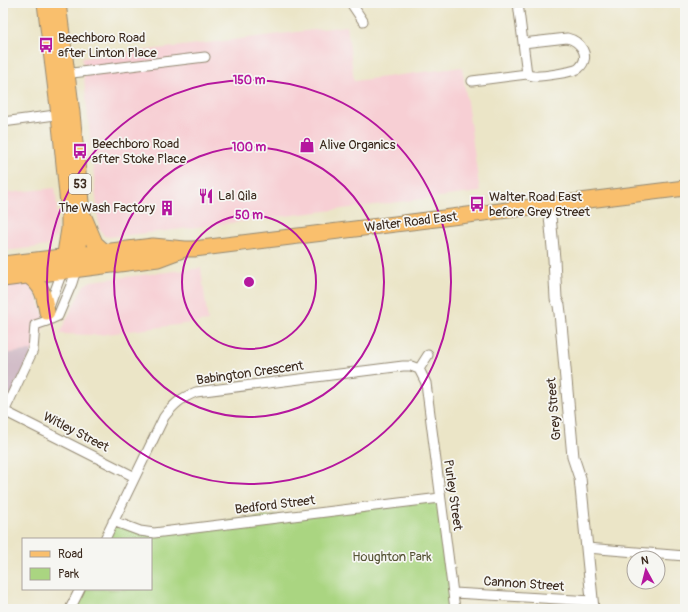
<svg xmlns="http://www.w3.org/2000/svg" width="688" height="612" viewBox="0 0 688 612" font-family="Pangolin,sans-serif">
<style>
.built{fill:#f7cfd4}
.industrial{fill:#d2bdc8}
.green{fill:#aad581;stroke:#728050}
.lines{fill:none;stroke-linecap:round;stroke-linejoin:round}
.minor-casing{stroke:#938872;stroke-width:11}
.tertiary-casing{stroke:#938872;stroke-width:13}
.primary-casing{stroke:#938872;stroke-width:17}
.minor{stroke:#fff;stroke-width:9}
.tertiary{stroke:#fff;stroke-width:11}
.primary{stroke:#f9bf6d;stroke-width:15}
.ring{fill:none;stroke:#b5179e;stroke-width:2}
.labels{text-anchor:middle;dominant-baseline:central;stroke-width:3.5;stroke-linejoin:round;paint-order:stroke}
.shield{fill:#f6f6f2;stroke:#73675e;stroke-width:1}
.shield-label{font-size:12px;font-weight:bold;fill:#3b2a1e}
.poi-label{font-size:13px;fill:#3b2a1e;stroke:#f6f6f2;text-anchor:start}
.street-label{font-size:13px;fill:#3b2a1e;stroke:#f6f6f2}
.park-label{font-size:13px;fill:#575537;stroke:#f6f6f2}
.centre{fill:#b5179e;stroke:#f6f6f2;stroke-width:2}
.ring-label{font-size:12px;text-anchor:middle;font-weight:bold;fill:#b5179e;stroke:#f6f6f2;stroke-width:3.5;stroke-linejoin:round;paint-order:stroke}
</style>
<rect width="100%" height="100%" fill="#f6f6f2"/>
<filter id="ink" filterUnits="userSpaceOnUse"><feTurbulence type="fractalNoise" baseFrequency=".025" numOctaves="2"/><feDisplacementMap in="SourceGraphic" scale="8" xChannelSelector="R" yChannelSelector="G"/><feConvolveMatrix kernelMatrix="1 2 1 2 8 2 1 2 1" color-interpolation-filters="sRGB"/></filter>
<filter id="wash" filterUnits="userSpaceOnUse"><feTurbulence type="fractalNoise" baseFrequency=".012" numOctaves="4" result="noise"/><feDisplacementMap in="SourceGraphic" scale="16" xChannelSelector="R" yChannelSelector="G"/><feGaussianBlur stdDeviation="0.9" result="paint"/><feColorMatrix in="noise" values="0 0 0 0 0 0 0 0 0 0 0 0 0 0 0 0 0 1.4 0 .05"/><feComposite in="paint" operator="in"/></filter>
<g filter="url(#wash)">
<rect width="100%" height="100%" fill="#ebe5c7"/>
<path class="built" d="M 347,26 L 354,81 L 462,67 L 480,192 L 157,232 L 110,237 L 104,236 L 99,227 L 82,58 Z
M 55,188 L 57,205 L 56,236 L 49,246 L 3,251 L 3,189 L 6,189 L 7,193 Z
M 201,268 L 208,321 L 99,335 L 59,334 L 84,285 L 91,281 Z
M 28,276 L 47,321 L 33,350 L 3,354 L 3,279 Z"/>
<path class="industrial" d="M 33,350 L 3,414 L 3,354 Z"/>
<path class="green" d="M 440,498 L 455,609 L 70,609 L 80,589 L 151,589 L 151,539 L 105,539 L 113,521 L 140,531 Z"/>
</g>
<g filter="url(#ink)">
<g class="lines">
<g class="minor-casing">
<path id="minor" d="M 351,3 L 363,21
M 518,3 L 527,74 C 529,75 531,76 533,76 C 540,77 575,72 579,68 C 592,56 580,41 567,38 L 523,43
M 64,74 L 205,57
M 472,81 L 527,74
M 3,122 L 63,114
M 48,310 L 62,272
M 419,369 L 428,355
M 4,411 L 135,477
M 3,414 L 33,350 L 35,325 L 47,321 L 58,316 L 72,283 L 76,270
M 113,521 L 140,531 L 154,533 L 440,498
M 105,539 L 164,417 C 174,404 181,398 196,392 L 403,366 L 411,366 L 419,369 L 426,383 L 455,609
M 587,548 L 685,556
M 454,593 L 592,601
M 70,609 L 80,589"/>
</g>
<g class="tertiary-casing">
<path id="tertiary" d="M 549,205 L 554,259 L 556,299 L 559,305 L 560,313 L 573,457 L 580,478 L 593,609"/>
</g>
<g class="primary-casing">
<path id="primary" d="M 45,3 L 59,115 L 69,214 L 69,229 L 62,272
M 58,3 L 72,113 L 81,202 L 80,238 L 76,270
M 84,217 L 95,243 L 105,252
M 3,264 L 153,246 L 185,249 L 194,249 L 685,188
M 28,276 C 43,286 44,296 47,312
M 3,279 L 158,259 L 182,250"/>
</g>
<use href="#minor" class="minor"/>
<use href="#tertiary" class="tertiary"/>
<use href="#primary" class="primary"/>
</g>
</g>
<g class="ring">
<circle cx="249" cy="282" r="67"/>
<circle cx="249" cy="282" r="135"/>
<circle cx="249" cy="282" r="202"/>
</g>
<defs>
<g id="bus-bare" transform="scale(1.2)"><path d="M-5-6H5V4H4V6H2V4H-2V6H-4V4H-5ZM-3.5-4V0h7V-4ZM-3.5 1.2v1.5H-2V1.2ZM2 1.2v1.5H3.5V1.2Z" fill="#b5179e" stroke="#f6f6f2" stroke-width="2.5" paint-order="stroke"/></g>
<g id="shop-bare" transform="scale(1.2)"><path d="M-5-2.5h2.3a2.7 3.5 0 0 1 5.4 0H5L5.5 6h-11ZM-1.5-2.5h3a1.5 2.3 0 0 0-3 0Z" fill="#b5179e" stroke="#f6f6f2" stroke-width="2.5" paint-order="stroke"/></g>
<g id="restaurant-bare" transform="scale(1.2)"><path d="M-5-6h1v4h1v-4h1v4h1v-4h1v5L-1.5 .5V6h-2V.5L-5-1ZM5-6V6H3V1.5H1.5Q1.5-4 5-6Z" fill="#b5179e" stroke="#f6f6f2" stroke-width="2.5" paint-order="stroke"/></g>
<g id="building-bare" transform="scale(1.2)"><path d="M-4-6H4V6H1V3H-1V6H-4ZM-2.5-4.3h1.7v1.8h-1.7ZM.8-4.3h1.7v1.8H.8ZM-2.5-1h1.7V.8h-1.7ZM.8-1h1.7V.8H.8Z" fill="#b5179e" stroke="#f6f6f2" stroke-width="2.5" paint-order="stroke"/></g>
</defs>
<g fill-rule="evenodd">
<use href="#bus-bare" x="46" y="45"/>
<use href="#shop-bare" x="307" y="145"/>
<use href="#bus-bare" x="80" y="151"/>
<use href="#restaurant-bare" x="206" y="196"/>
<use href="#bus-bare" x="477" y="204"/>
<use href="#building-bare" x="167" y="208"/>
</g>
<g class="labels">
<rect class="shield" x="69" y="174" width="22" height="20" rx="3"/>
<g class="shield-label">
<text x="80" y="184">53</text>
</g>
<g class="poi-label">
<text x="58" y="38">Beechboro Road<tspan x="58" dy="15">after Linton Place</tspan></text>
<text x="92" y="144">Beechboro Road<tspan x="92" dy="15">after Stoke Place</tspan></text>
<text x="319" y="145">Alive Organics</text>
<text x="218" y="196">Lal Qila</text>
<text x="489" y="197">Walter Road East<tspan x="489" dy="15">before Grey Street</tspan></text>
<text x="155" y="208" text-anchor="end">The Wash Factory</text>
</g>
<g class="street-label">
<text transform="translate(411 222) rotate(-7)">Walter Road East</text>
<text transform="translate(250 373) rotate(-8)">Babington Crescent</text>
<text transform="translate(554 409) rotate(-95)">Grey Street</text>
<text transform="translate(76 432) rotate(27)">Witley Street</text>
<text transform="translate(453 495) rotate(82)">Purley Street</text>
<text transform="translate(275 505) rotate(-7)">Bedford Street</text>
<text transform="translate(524 584) rotate(4)">Cannon Street</text>
</g>
<g class="park-label">
<text x="392" y="557">Houghton Park</text>
</g>
</g>
<circle cx="249" cy="282" r="6" class="centre"/>
<g class="ring-label">
<text x="249" y="84">150 m</text>
<text x="249" y="151">100 m</text>
<text x="249" y="219">50 m</text>
</g>
<rect width="688" height="612" fill="none" stroke="#f6f6f2" stroke-width="16"/>
<rect x="22" y="538" width="130" height="52" fill="#f6f6f2" stroke="#aba49d"/>
<rect x="30" y="551" width="20" height="6" fill="#f9bf6d" stroke="#aba49d"/>
<text x="58" y="558" font-size="12" fill="#3b2a1e">Road</text>
<rect x="30" y="568" width="20" height="12" fill="#aad581" stroke="#aba49d"/>
<text x="58" y="578" font-size="12" fill="#3b2a1e">Park</text>
<g transform="translate(646 570) rotate(353)"><circle r="19" fill="#f6f6f2" stroke="#aba49d"/>
<path d="M0-3L7 15L0 10L-7 15Z" fill="#b5179e"/>
<text y="-6" font-size="11" font-weight="bold" text-anchor="middle" fill="#3b2a1e">N</text>
</g>
</svg>
